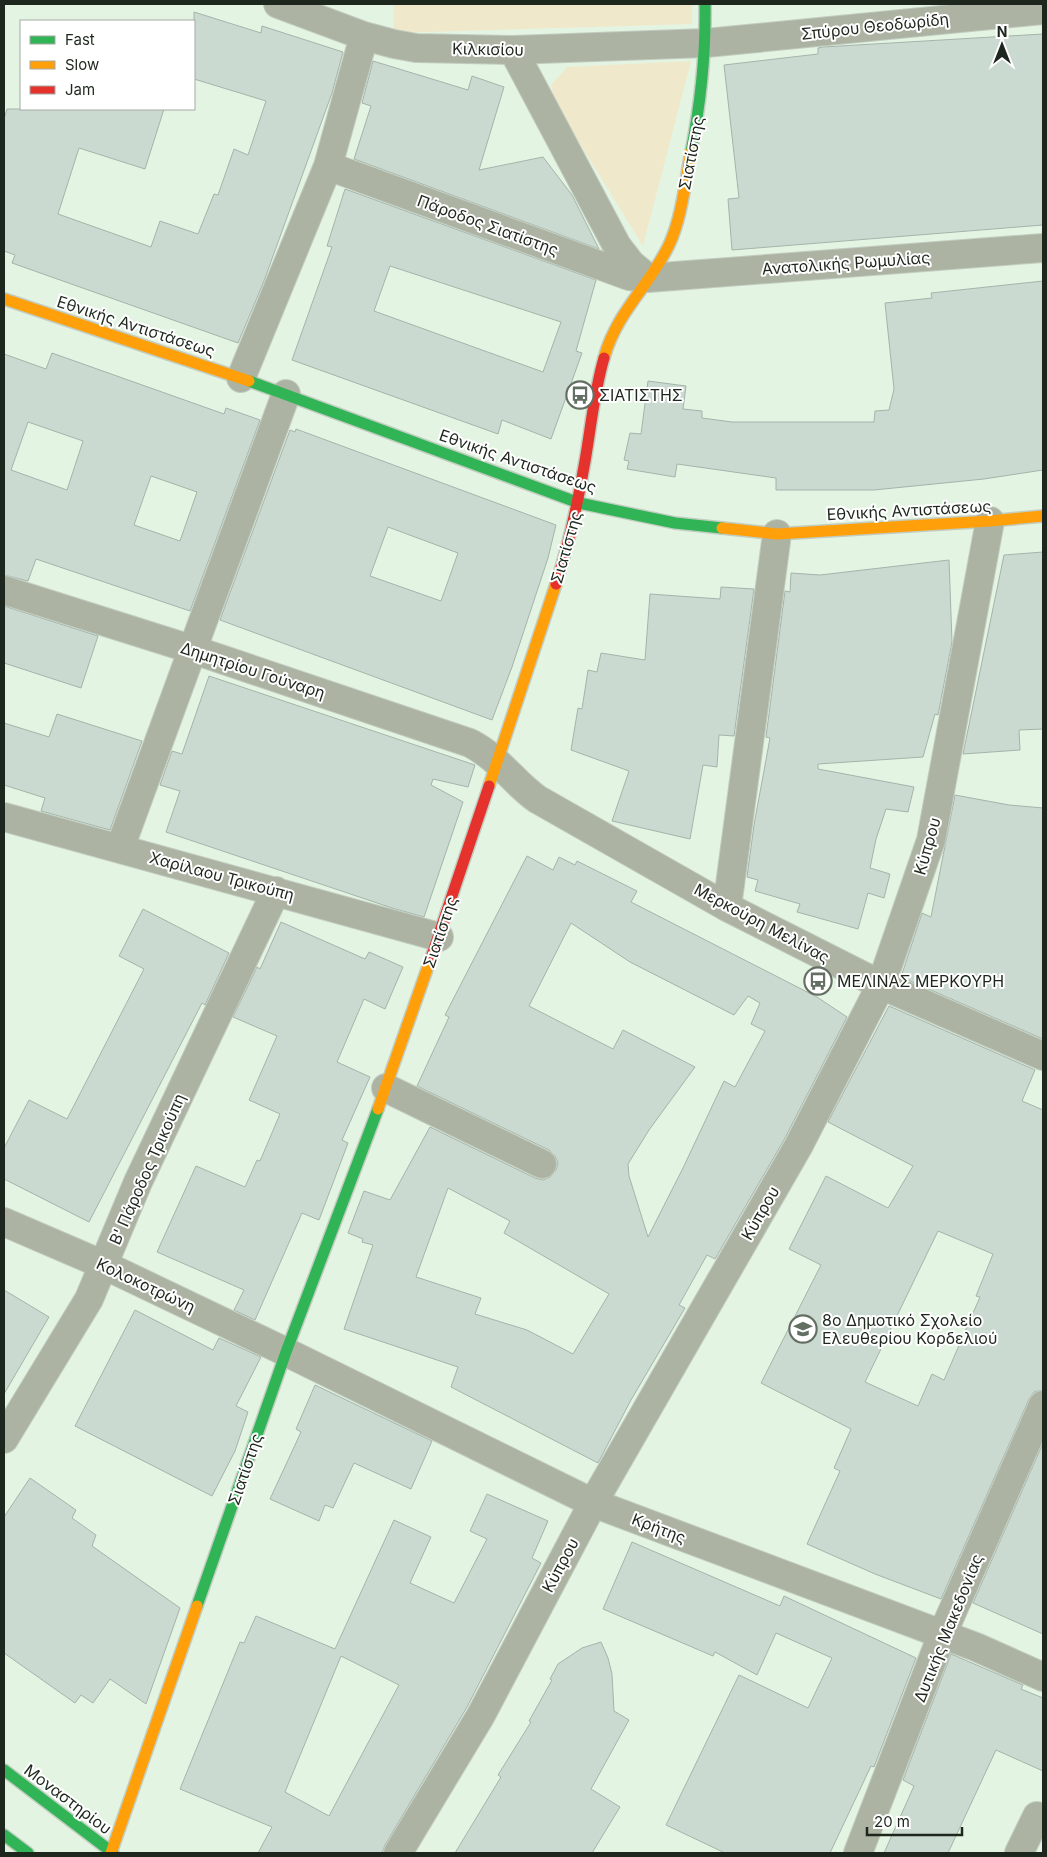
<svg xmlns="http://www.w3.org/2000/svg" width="1047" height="1857" viewBox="0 0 1047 1857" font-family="Inter,sans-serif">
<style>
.green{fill:#f0e8ca}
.building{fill:#cbdad0;stroke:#a5b4aa;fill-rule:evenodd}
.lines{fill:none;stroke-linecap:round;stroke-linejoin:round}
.street-casing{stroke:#c2cdc1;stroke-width:30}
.fast-casing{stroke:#c2cdc1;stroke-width:14}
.slow-casing{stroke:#c2cdc1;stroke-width:14}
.jam-casing{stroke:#c2cdc1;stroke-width:14}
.street{stroke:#adb3a3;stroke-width:28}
.fast{stroke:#30b455;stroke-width:11}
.slow{stroke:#ff9f0a;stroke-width:11}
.jam{stroke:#e5322d;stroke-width:11}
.labels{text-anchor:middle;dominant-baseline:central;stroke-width:4;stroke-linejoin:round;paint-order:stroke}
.street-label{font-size:16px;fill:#1d271d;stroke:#fff}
.poi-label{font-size:16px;fill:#1d271d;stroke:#fff;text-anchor:start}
</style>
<rect width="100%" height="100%" fill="#e4f4e3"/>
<path class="green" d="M 393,4 L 692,4 L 692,24 L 394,33 Z
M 691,61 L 643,246 L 555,103 L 551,85 L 567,67 Z"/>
<path class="building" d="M 194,12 L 261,33 L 262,26 L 343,52 L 332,93 L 264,281 L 238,343 L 12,263 L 15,255 L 4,251 L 4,119 L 7,109 L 164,109 L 145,169 L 79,148 L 58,214 L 151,247 L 160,221 L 198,234 L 214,194 L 218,195 L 234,149 L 248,155 L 266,101 L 194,79 Z
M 1043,34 L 1043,225 L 732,250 L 728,199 L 739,198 L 724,65 L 818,54 L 818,48 L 823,47 Z
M 373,61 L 468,90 L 472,76 L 504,87 L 479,170 L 543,157 L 572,195 L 599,249 L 354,159 L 371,106 L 362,103 Z
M 345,189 L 596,280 L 576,351 L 582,353 L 551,439 L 502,420 L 498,434 L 292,360 L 332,247 L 327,246 ZM 390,266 L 561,322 L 543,372 L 374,311 Z
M 1043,281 L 1043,470 L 984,479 L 874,490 L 776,490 L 776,478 L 677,464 L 675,477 L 627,469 L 629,461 L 624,460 L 630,433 L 641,434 L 648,381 L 686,386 L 683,409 L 702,411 L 702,418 L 732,422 L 874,422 L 875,411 L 889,410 L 894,389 L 885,303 L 932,298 L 931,293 Z
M 52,353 L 224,414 L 226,408 L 260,420 L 190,611 L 36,559 L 28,581 L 4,575 L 4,354 L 46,369 ZM 28,422 L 83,441 L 67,490 L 11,470 ZM 151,476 L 197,492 L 180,541 L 134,525 Z
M 296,429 L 556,525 L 548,558 L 512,667 L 492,720 L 220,620 L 290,430 L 295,432 ZM 388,527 L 458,553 L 441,601 L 370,576 Z
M 1043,552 L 1043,729 L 1019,730 L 1020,750 L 963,754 L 1004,555 Z
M 949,560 L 952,642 L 938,715 L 935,714 L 923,757 L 818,764 L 818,769 L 914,787 L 908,812 L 886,809 L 876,839 L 870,868 L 890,874 L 884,898 L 868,893 L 858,929 L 797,912 L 800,904 L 755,891 L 758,880 L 747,877 L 754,825 L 770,738 L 766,737 L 785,591 L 790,592 L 791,573 L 820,575 Z
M 721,587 L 754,589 L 734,736 L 719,735 L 717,767 L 703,765 L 690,839 L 612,821 L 629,771 L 571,750 L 578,708 L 582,709 L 588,670 L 597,672 L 601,653 L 645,660 L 650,594 L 720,599 Z
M 4,606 L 98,636 L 81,688 L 4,663 Z
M 209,676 L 475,765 L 468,787 L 433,779 L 431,785 L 463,802 L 424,917 L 392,908 L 166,832 L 180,791 L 160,785 L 172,751 L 182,754 Z
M 57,714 L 142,741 L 110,830 L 41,811 L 45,798 L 4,785 L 4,723 L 49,737 Z
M 955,795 L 1009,805 L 1043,808 L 1043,1039 L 901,977 L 922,913 L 931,917 Z
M 527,856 L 553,870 L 559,857 L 575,865 L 577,861 L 637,891 L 631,902 L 817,997 L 847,1017 L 785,1138 L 715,1259 L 707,1255 L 679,1305 L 685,1308 L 631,1400 L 598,1463 L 451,1387 L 458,1367 L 344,1329 L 373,1245 L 362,1242 L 363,1239 L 348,1233 L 364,1191 L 390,1200 L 430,1127 L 535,1178 L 543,1180 L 550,1177 L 556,1170 L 558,1163 L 555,1156 L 549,1150 L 417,1086 L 449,1017 L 445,1015 ZM 571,923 L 630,962 L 734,1015 L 748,996 L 760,1003 L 751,1024 L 765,1031 L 735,1087 L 724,1081 L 683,1168 L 648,1237 L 629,1176 L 628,1164 L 649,1130 L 695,1067 L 623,1030 L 613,1049 L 529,1006 ZM 448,1188 L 510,1221 L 504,1233 L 609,1294 L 573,1354 L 527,1330 L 475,1314 L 481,1298 L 416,1277 Z
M 143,909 L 229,953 L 205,1005 L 202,1003 L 89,1222 L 4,1179 L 4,1148 L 29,1100 L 67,1119 L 144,969 L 119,956 Z
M 281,922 L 365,959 L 369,952 L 403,967 L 385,1009 L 364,999 L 337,1062 L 370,1077 L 342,1140 L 348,1143 L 319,1220 L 302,1213 L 255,1320 L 234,1310 L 244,1290 L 157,1252 L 196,1166 L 245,1187 L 257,1160 L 260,1161 L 280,1114 L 249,1100 L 277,1036 L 233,1017 L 257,967 L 260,969 Z
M 889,1006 L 1035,1070 L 1022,1101 L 1043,1110 L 1043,1390 L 1034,1392 L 1029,1399 L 941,1599 L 875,1574 L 807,1544 L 840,1471 L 834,1468 L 851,1429 L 761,1383 L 821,1265 L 789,1249 L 826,1176 L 888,1208 L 913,1166 L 828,1122 ZM 938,1231 L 993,1254 L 976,1296 L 980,1297 L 944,1380 L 932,1374 L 918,1406 L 865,1382 Z
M 4,1290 L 49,1317 L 4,1394 Z
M 135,1310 L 213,1350 L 219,1338 L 261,1357 L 236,1406 L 248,1412 L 235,1451 L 212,1496 L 75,1426 Z
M 315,1385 L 432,1441 L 411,1489 L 354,1463 L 333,1508 L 325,1505 L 319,1521 L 270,1499 L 301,1432 L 296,1429 Z
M 1043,1443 L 1043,1634 L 973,1603 Z
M 30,1478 L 76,1510 L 72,1518 L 96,1535 L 92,1546 L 180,1608 L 146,1704 L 110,1679 L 93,1703 L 81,1695 L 75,1703 L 4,1653 L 4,1517 Z
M 487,1494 L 548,1521 L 532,1558 L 541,1563 L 467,1707 L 385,1845 L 382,1853 L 258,1853 L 272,1827 L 180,1789 L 240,1642 L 244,1643 L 256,1616 L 335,1649 L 394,1520 L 431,1537 L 410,1583 L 454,1603 L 487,1539 L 470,1531 ZM 341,1656 L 399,1685 L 329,1816 L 285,1792 Z
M 632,1542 L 780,1606 L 784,1596 L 916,1658 L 874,1767 L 871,1766 L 830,1853 L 725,1853 L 666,1825 L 739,1675 L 808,1708 L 832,1658 L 776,1633 L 757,1675 L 715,1652 L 713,1656 L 603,1609 Z
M 601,1642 L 608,1658 L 612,1674 L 614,1711 L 629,1720 L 591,1789 L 620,1807 L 592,1853 L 455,1853 L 501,1777 L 498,1775 L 531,1722 L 529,1721 L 552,1680 L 550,1679 L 558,1664 L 582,1648 Z
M 951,1654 L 1023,1685 L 1021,1689 L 1043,1698 L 1043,1771 L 996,1750 L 948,1853 L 884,1853 L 914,1786 L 903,1780 Z"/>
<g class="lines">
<g class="street-casing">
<path id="street" d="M 278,4 L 364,36 L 394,44 L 416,48 L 513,50 L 706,43 L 1043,10
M 513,50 L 617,246 L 631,264 L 648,278
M 328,166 L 629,276 L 648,278 L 1043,248
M 241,378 L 328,166 L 364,36
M 4,590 L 194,650 L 470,743 C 499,758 512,781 537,799 L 727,907 L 881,985 L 1043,1056
M 4,817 L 439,937
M 120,848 L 286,394
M 727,907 L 777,534
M 386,1088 L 542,1164
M 4,1222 L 104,1265 L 286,1352 L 593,1503 L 976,1647 L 1043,1677
M 4,1439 L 89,1299 L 138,1182 L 276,891
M 398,1853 L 481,1715 L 593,1503 L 799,1145 L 881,985 L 931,840 L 990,521
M 858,1853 L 942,1635 L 1043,1405
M 1019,1853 L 1037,1816 L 1043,1820"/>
</g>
<g class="fast-casing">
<path id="fast" d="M 691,152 C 701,101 706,56 705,4
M 249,381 L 579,503 L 675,523 L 722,528
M 197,1606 L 286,1352 L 378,1109
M 4,1770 L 113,1853
M 4,1835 L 28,1853"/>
</g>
<g class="slow-casing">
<path id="slow" d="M 4,299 L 249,381
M 604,358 C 617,311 649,287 669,245 C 682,217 685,182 691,152
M 722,528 L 777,534 L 990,521 L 1043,516
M 489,786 L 556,584
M 378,1109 L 431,958
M 111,1853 L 197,1606"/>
</g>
<g class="jam-casing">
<path id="jam" d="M 556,584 C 569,544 578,502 585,461 C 591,427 594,392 604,358
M 431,958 L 489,786"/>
</g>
<use href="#street" class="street"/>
<use href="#fast" class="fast"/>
<use href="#slow" class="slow"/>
<use href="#jam" class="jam"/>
</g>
<defs>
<g id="bus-ring" transform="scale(1.4375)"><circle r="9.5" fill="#fff" stroke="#636f62" stroke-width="1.5"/><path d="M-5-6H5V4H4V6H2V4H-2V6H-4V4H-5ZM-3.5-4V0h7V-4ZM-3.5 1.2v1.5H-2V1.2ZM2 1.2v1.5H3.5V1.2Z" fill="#636f62"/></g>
<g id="school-ring" transform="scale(1.4375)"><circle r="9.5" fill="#fff" stroke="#636f62" stroke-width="1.5"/><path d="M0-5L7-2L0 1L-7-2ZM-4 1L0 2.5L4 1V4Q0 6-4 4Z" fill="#636f62"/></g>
</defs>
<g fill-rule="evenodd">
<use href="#bus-ring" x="580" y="395"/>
<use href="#bus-ring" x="818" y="981"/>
<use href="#school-ring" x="803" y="1329"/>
</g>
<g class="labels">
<g class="street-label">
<text transform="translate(875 26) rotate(-6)">Σπύρου Θεοδωρίδη</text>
<text transform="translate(488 49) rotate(1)">Κιλκισίου</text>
<text transform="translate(691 153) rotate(-79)">Σιατίστης</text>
<text transform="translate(488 225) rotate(20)">Πάροδος Σιατίστης</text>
<text transform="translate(846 263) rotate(-4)">Ανατολικής Ρωμυλίας</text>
<text transform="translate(136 326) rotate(18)">Εθνικής Αντιστάσεως</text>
<text transform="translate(518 461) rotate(19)">Εθνικής Αντιστάσεως</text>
<text transform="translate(909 510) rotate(-3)">Εθνικής Αντιστάσεως</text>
<text transform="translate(566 547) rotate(-74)">Σιατίστης</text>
<text transform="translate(253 670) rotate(18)">Δημητρίου Γούναρη</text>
<text transform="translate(927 846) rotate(-74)">Κύπρου</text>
<text transform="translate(222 876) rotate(15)">Χαρίλαου Τρικούπη</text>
<text transform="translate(762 923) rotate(28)">Μερκούρη Μελίνας</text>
<text transform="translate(440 932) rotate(-71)">Σιατίστης</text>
<text transform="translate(147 1169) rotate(-66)">Β' Πάροδος Τρικούπη</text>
<text transform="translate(760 1213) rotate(-60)">Κύπρου</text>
<text transform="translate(146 1285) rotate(25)">Κολοκοτρώνη</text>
<text transform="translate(245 1469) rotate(-71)">Σιατίστης</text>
<text transform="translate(659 1528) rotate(21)">Κρήτης</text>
<text transform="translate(560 1565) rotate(-62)">Κύπρου</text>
<text transform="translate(948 1628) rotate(-68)">Δυτικής Μακεδονίας</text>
<text transform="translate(68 1799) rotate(37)">Μοναστηρίου</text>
</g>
<g class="poi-label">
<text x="599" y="395">ΣΙΑΤΙΣΤΗΣ</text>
<text x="837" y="981">ΜΕΛΙΝΑΣ ΜΕΡΚΟΥΡΗ</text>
<text x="822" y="1320">8ο Δημοτικό Σχολείο<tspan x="822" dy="18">Ελευθερίου Κορδελιού</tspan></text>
</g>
</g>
<rect width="1047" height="1857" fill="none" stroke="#1d271d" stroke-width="10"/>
<rect x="20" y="20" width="175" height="90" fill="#ffffff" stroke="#a5a9a5"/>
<rect x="30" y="36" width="25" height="8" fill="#30b455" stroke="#a5a9a5"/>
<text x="65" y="45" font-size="15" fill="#1d271d">Fast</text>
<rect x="30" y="61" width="25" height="8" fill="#ff9f0a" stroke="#a5a9a5"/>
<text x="65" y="70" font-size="15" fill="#1d271d">Slow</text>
<rect x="30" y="86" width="25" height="8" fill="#e5322d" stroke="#a5a9a5"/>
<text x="65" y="95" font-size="15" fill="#1d271d">Jam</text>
<g transform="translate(1002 45)" stroke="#ffffff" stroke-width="4" paint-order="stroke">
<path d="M0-4L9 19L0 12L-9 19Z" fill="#1d271d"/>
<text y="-8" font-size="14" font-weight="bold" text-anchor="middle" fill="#1d271d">N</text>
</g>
<path d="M867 1827v8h95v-8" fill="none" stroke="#1d271d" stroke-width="2.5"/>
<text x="874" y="1827" font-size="15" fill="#1d271d" stroke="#ffffff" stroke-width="4" paint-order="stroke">20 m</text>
</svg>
